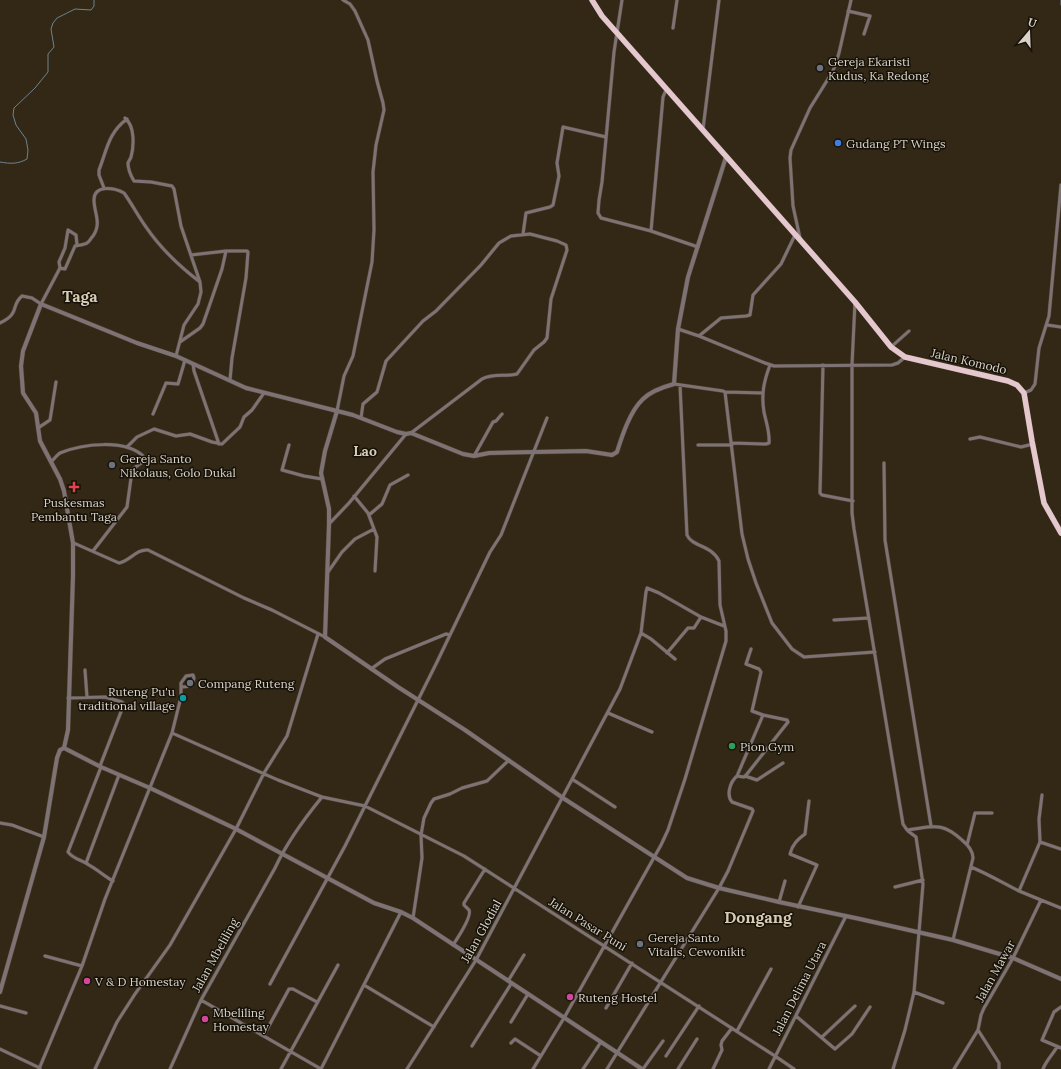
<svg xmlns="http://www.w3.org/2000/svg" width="1061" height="1069" viewBox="0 0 1061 1069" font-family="Lora,serif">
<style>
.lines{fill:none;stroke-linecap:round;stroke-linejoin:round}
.stream{stroke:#6d8390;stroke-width:1}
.minor-casing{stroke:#4d4331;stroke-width:4}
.tertiary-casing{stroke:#4d4331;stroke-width:5}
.trunk-casing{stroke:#4d4331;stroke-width:6}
.minor{stroke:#7e7274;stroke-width:3}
.tertiary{stroke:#7e7274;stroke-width:4}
.trunk{stroke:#e4c8ce;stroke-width:5.5}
.worship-dot{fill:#6b7280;stroke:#161109;stroke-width:1.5}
.shop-dot{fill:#3f7fe0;stroke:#161109;stroke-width:1.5}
.health-dot{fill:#e0444e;stroke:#161109;stroke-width:1.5}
.culture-dot{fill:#0f9aa8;stroke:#161109;stroke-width:1.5}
.leisure-dot{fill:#2e9e5b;stroke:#161109;stroke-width:1.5}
.hotel-dot{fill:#d1479c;stroke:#161109;stroke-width:1.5}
.labels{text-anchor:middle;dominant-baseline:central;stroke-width:3;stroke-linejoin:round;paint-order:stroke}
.poi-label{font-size:12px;fill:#d9d3c7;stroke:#161109;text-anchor:start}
.street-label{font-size:12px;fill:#d9d3c7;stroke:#161109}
.quarter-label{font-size:14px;font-weight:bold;fill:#d9ccb5;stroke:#161109}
.district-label{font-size:16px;font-weight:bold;fill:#d9ccb5;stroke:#161109}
</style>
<rect width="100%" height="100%" fill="#322815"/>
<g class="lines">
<path class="stream" d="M 1061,0 L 1061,5
M 0,162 C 11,164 18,164 27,159 L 28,150 L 26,139 L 16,125 L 13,115 L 14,108 L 35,88 L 48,72 L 48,54 L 54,47 L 51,29 L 53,23 L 57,18 L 75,9 L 91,10 L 94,6 L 94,0"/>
<g class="minor-casing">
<path id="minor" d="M 622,0 L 614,52 L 602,182 L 599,200 L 598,213 L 601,218 L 651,231
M 848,11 L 870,16 L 864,34
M 673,28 L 677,0
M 666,90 L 663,97 L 651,231 L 698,247
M 125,118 C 135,126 134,146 131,157 C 131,158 128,162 128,163 C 128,169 131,176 134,181 L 151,182 L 172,186 L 174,189 L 181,226 L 200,282
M 703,129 L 719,0
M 104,188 L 99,175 L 99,170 C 107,150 108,133 127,119
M 523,234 L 526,213 L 550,207 L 553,205 L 559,176 L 557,163 L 563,127 L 606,137
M 800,238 L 793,206 L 790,158 L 791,150 L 810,108 L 833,71 L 839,53 L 851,0
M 191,255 L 226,251 L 247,251 L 248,252 L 246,278 L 232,358 L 230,380
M 60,268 L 65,269 L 75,246 C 78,245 84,245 87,243 C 89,242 91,238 93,236 C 102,223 94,213 94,200 C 94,184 115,188 124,193 C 132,204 138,216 146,227 C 161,249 179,266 200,282 L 201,292 L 198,304 L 184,325 L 176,356
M 855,302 L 852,365 L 852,513 L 854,529 L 903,824 L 907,830 C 933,827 941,821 962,840 C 968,845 973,851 973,858 L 953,940
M 0,323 C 21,313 10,306 22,296 L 32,298 L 41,304 L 60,268 L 59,262 L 65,248 L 68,230 L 76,235 L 77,245
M 1047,325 L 1061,327
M 678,329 L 699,336 L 765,363 L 774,366 L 892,365 L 898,363 L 905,357
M 699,336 L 721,318 L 746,316 L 750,315 L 753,295 L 781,264 L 795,235
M 180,342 L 200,328 L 203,324 L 222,269 L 226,251
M 891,347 L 909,331
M 193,364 L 194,371 L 219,444
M 823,365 L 820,493 L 822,495 L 853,501
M 674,384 L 723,391 L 725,392 L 742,534 L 748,559 L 756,583 L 772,623 L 792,649 L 804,657 L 875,652
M 725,392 L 763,393
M 1024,393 L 1031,390 L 1035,384 L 1039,348 L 1049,316 L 1061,185
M 337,411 L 344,376 L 353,356 L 372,262 L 374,230 L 373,172 L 376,145 L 384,110 L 383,103 L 377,81 L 368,40 L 355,11 L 350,4 L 343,0
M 153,414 L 166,383 L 178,384 L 185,360
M 361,418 L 363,404 L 377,392 L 386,361 L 423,321 L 436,311 L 481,265 L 499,243 L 511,236 L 530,234 L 557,241 L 566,245 L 567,250 L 551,299 L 547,338 L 544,342 L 534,350 L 517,374 C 505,377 493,373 482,379 L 411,433
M 38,428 L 50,420 L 56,382
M 970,439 L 980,437 L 1021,447 L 1033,444
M 732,443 L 766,444 L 769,443 C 770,432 766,422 764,412 C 761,394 764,381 770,365
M 289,445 L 282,470 L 304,476 L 322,479
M 698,445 L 732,445
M 127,447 L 137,437 L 154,429 L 176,436 L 190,434 L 212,442 L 222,444 L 240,427 L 244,417 L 252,410 L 264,393
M 474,456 L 493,422 L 496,421 L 502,414
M 51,462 C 54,459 57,455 60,453 C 82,444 127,438 145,458 C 144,464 135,465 132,471 L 127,507 L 93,551
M 884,463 L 885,540 L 931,826
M 354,496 L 368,513 L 377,537 L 375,571
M 369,515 L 382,504 L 390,485 L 408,475
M 329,524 L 349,503 L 406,434
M 73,543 L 76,544 L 119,563 C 130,561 136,549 148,550 L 244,598 L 272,610 L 325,637
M 328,572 L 342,552 L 355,539 L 374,529
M 834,620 L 869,618
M 641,633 L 651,639 L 675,659
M 667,653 L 688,628 L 694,628 L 701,617
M 371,669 L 385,659 L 446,634 L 450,635
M 85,670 L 87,697
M 68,698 L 105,697 L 122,702 L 124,704 L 100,766
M 608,713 L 652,732
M 172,733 L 278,780 L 322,797 L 365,806 L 464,856 L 775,1056 L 794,1069
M 101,767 L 68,852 C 73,859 82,860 89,865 C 98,870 104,876 113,881
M 737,776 L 744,777 L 747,774 L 788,722 L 787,720 L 763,715
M 745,776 L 757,780 L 783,763
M 572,779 L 615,807
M 1042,795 L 1039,819 L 1040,842 L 1061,849
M 0,823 L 12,825 L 44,837
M 1040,842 L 1019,891 L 1041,900
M 967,845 L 975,813 L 992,813
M 86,863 L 119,775
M 971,867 C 988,874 1003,883 1019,891
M 895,887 L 923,880
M 779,902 L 785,881
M 798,907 L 817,865 L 790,854 C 792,845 797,840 805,834 L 809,801
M 413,918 L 422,858 L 421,835 L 424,818 L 431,803 L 434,799 L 450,794 L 462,788 L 487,781 L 509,760
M 453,945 C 457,939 472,916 469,910 C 468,909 465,906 464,905 L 464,903 L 485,869
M 45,956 L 82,966
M 508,981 L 524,955
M 270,984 L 345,846 L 436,664 L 490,552 L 501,535 L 547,418
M 364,985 L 434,1027
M 914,992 L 943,1003
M 201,1000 L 321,1069
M 0,1006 L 26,1013
M 1061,1007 L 1054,1012 L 1042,1040 L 1061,1048
M 606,1008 L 632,963
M 796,1016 L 835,1049 L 852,1034 L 870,1007
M 511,1022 L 528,994
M 978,1030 L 999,1063 L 999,1069
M 737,1031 L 771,969
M 264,1035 L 289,989 L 293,989 L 317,1002
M 822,1037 L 855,1006
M 511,1043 L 515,1039 L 541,1056
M 472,1046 L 511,984
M 0,1049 L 40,1068
M 666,1056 L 699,1006
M 39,1069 L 82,966 L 105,899 L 172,733 L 181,697 L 181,683 L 186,676 L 193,675 L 194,678 C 193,685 189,687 182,687
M 95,1069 L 117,1022 L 135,994 L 170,945 L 236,829 L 264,773 L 287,736 L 318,634
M 170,1069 L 201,1000 L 275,868 C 287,842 304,819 322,797
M 281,1069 L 338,965
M 321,1069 L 401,912
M 407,1069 L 476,960 L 620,689 L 641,633 L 646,592 L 647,588 L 659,593 L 701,617 L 724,626
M 533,1069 L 564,1018 L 661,845 L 668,830 L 685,779 L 726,641 L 726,631 L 720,605 L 719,561 C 712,545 692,547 687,535 L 680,385
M 583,1069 L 601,1042
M 607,1069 L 719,888 L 728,871 L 753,811 L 752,809 L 732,802 C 726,795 730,782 737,776 L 763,715 L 752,711 L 761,672 L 759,669 L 746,664 L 751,649
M 643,1069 L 663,1041
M 678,1069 L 697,1039
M 713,1069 L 722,1050 L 721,1045 L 722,1041 L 732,1028
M 769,1069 L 846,916
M 893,1069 L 905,1030 L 914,992 L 923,884 L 916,837 L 908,831
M 954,1069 L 978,1030 L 981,1015 L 984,1008 L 1013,958 L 1041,900 L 1061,908
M 1043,1069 C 1046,1061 1053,1054 1057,1047"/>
</g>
<g class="tertiary-casing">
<path id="tertiary" d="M 337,411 L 325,451 L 321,473 L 329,509 L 329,524 L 325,637 L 398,687 L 465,730 L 563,798 L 687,878 L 719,888 L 779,902 L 860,919 L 953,940 L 1013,958 L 1061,979
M 64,748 L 101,767 L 150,788 L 236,829 L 374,903 L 401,912 L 413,918 L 642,1069
M 0,992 L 44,837 L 57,758 L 60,750 L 64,748 L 68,730 L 73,576 L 73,543 L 64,491 L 60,479 L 40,441 L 36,413 L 23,393 L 21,366 L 23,351 L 41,304 L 137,343 L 176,356 L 246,388 L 353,415 L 397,432 L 406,434 L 411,433 L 463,454 L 474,456 L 489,453 L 586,451 L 612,455 L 617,452 C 622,436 630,411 643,399 C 651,391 663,387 674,384 L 678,329 L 688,277 L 726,157"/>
</g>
<g class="trunk-casing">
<path id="trunk" d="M 592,0 L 602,16 L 855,302 L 891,347 L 905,357 L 1008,381 L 1017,385 L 1024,393 L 1032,441 L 1044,503 L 1061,533"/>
</g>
<use href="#minor" class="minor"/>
<use href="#tertiary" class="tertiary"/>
<use href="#trunk" class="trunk"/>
</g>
<g class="worship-dot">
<circle cx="820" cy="68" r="4"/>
<circle cx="112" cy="465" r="4"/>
<circle cx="190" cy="683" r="4"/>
<circle cx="640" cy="944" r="4"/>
</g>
<circle class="shop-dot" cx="838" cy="143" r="4"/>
<path class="health-dot" d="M72 481h4v4h4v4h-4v4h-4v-4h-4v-4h4z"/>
<circle class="culture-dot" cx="183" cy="698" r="4"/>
<circle class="leisure-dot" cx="732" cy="746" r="4"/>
<g class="hotel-dot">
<circle cx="87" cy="981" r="4"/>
<circle cx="570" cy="997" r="4"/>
<circle cx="205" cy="1019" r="4"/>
</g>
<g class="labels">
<g class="poi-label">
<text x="828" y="61">Gereja Ekaristi<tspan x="828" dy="14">Kudus, Ka Redong</tspan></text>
<text x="846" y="143">Gudang PT Wings</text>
<text x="120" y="458">Gereja Santo<tspan x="120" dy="14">Nikolaus, Golo Dukal</tspan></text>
<text x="74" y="502" text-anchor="middle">Puskesmas<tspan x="74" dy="14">Pembantu Taga</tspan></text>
<text x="198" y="683">Compang Ruteng</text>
<text x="175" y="691" text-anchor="end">Ruteng Pu'u<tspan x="175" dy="14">traditional village</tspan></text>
<text x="740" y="746">Pion Gym</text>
<text x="648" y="937">Gereja Santo<tspan x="648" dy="14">Vitalis, Cewonikit</tspan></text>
<text x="95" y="981">V &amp; D Homestay</text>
<text x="578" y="997">Ruteng Hostel</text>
<text x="213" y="1012">Mbeliling<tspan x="213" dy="14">Homestay</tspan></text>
</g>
<g class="street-label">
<text transform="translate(969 361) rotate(13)">Jalan Komodo</text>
<text transform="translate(588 924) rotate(32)">Jalan Pasar Puni</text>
<text transform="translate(481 931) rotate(-61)">Jalan Glodial</text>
<text transform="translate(215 955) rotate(-61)">Jalan Mbeliling</text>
<text transform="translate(995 971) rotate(-61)">Jalan Mawar</text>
<text transform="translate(799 988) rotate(-63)">Jalan Delima Utara</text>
</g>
<g class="quarter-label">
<text x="365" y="451">Lao</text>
</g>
<g class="district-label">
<text x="80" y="296">Taga</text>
<text x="758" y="917">Dongang</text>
</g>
</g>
<g transform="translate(1029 32) rotate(19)" stroke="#161109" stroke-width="3" paint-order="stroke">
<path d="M0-3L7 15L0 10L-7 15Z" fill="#d9d3c7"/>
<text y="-6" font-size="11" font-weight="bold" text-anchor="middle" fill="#d9d3c7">U</text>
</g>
</svg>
